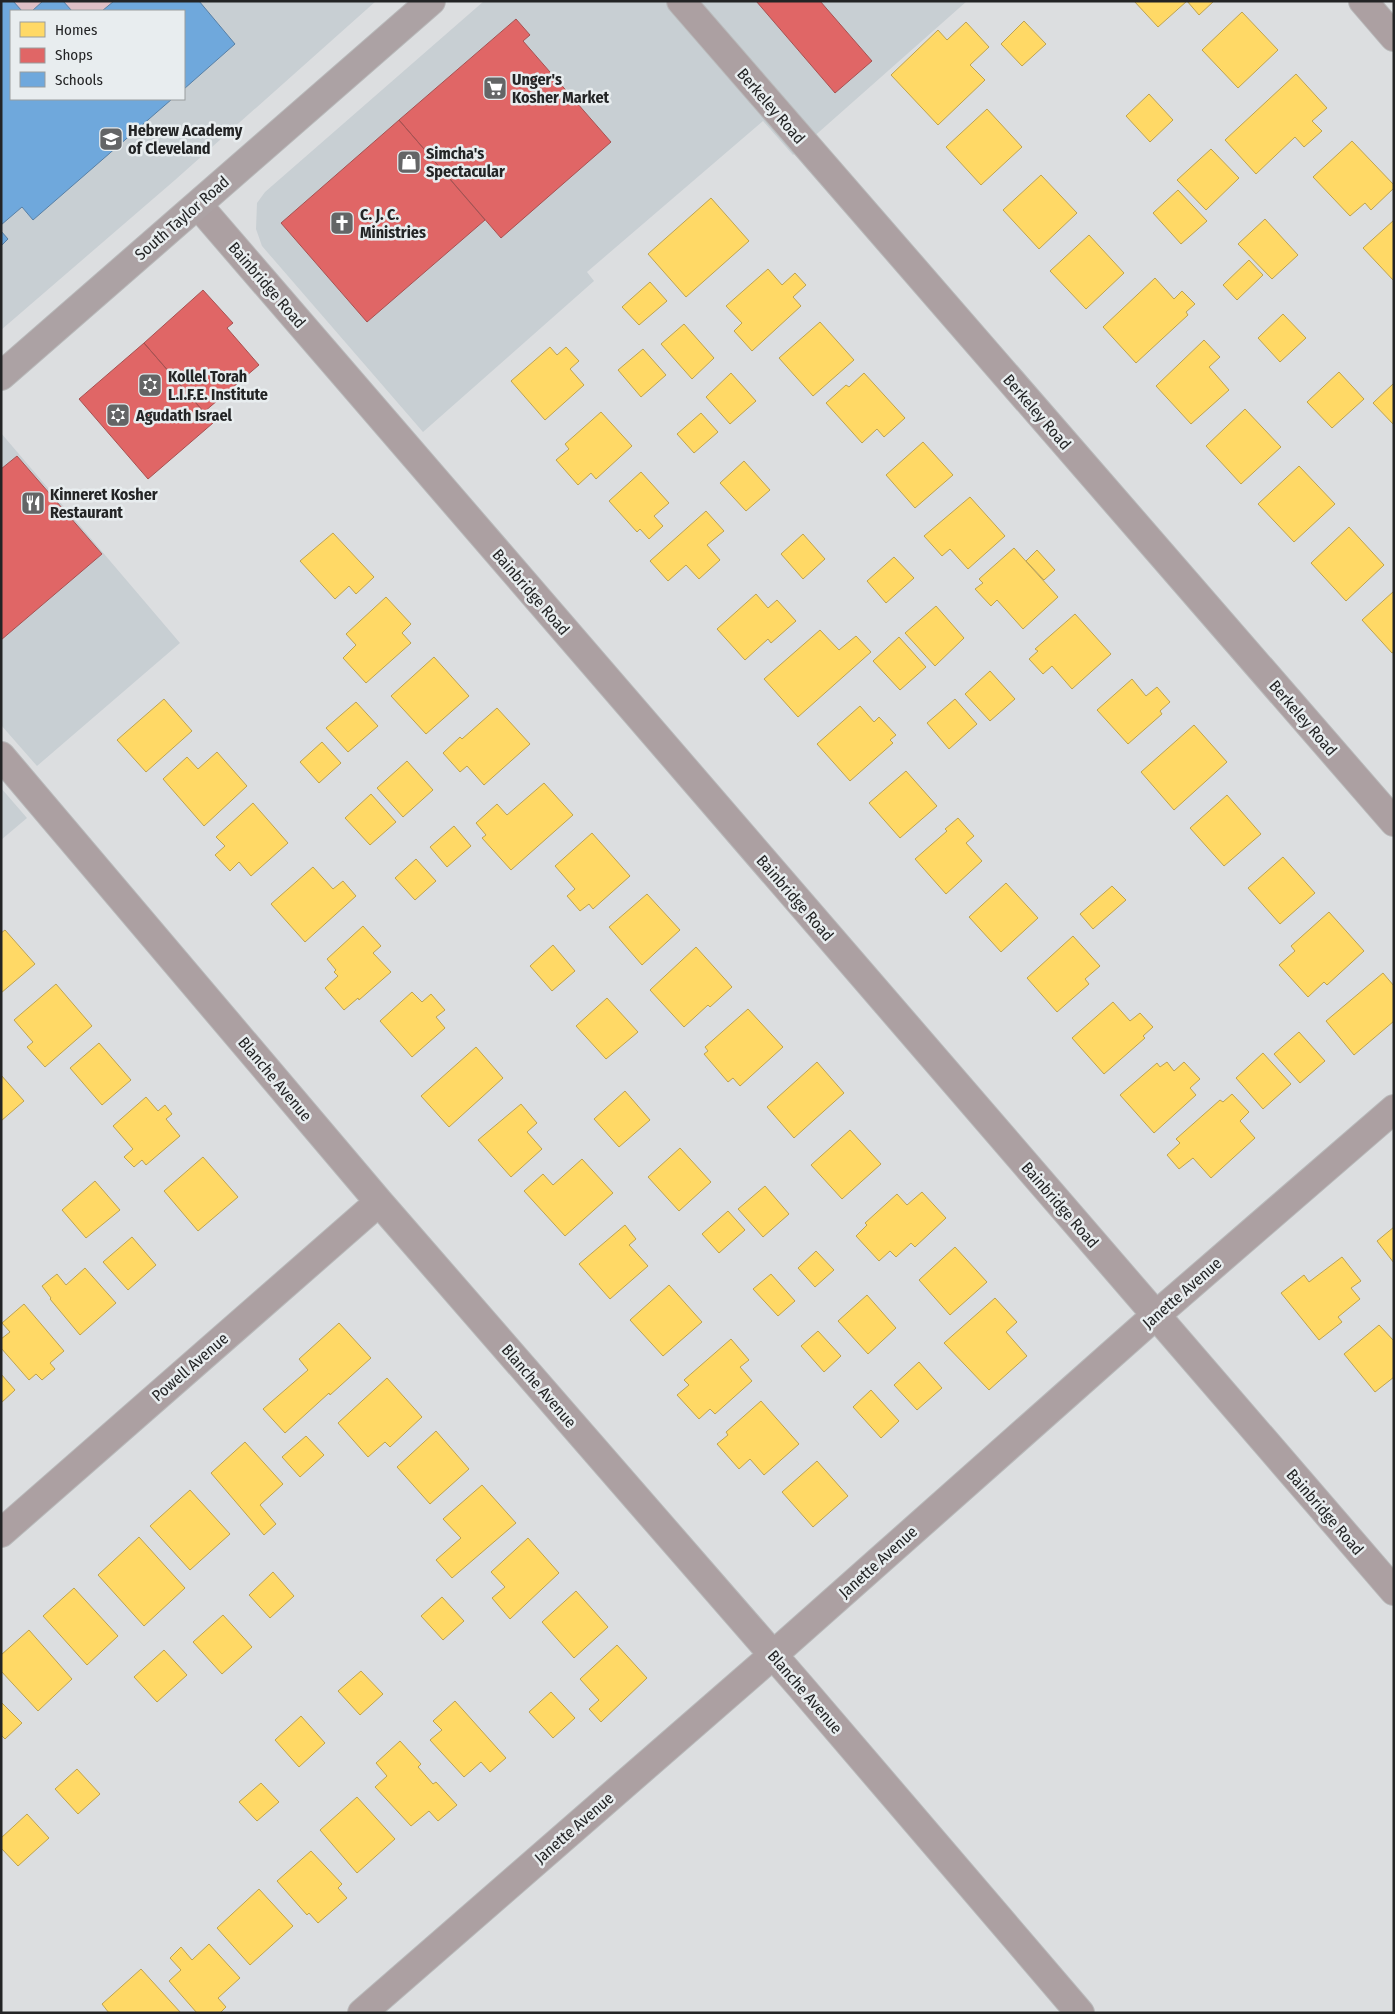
<svg xmlns="http://www.w3.org/2000/svg" width="1395" height="2014" viewBox="0 0 1395 2014" font-family="'Fira Sans Condensed',sans-serif">
<style>
.built{fill:#c8cfd3;fill-rule:evenodd}
.green{fill:#dfc0c6}
.homes{fill:#ffd966;stroke:#bda352}
.shops{fill:#e06666;stroke:#a75252}
.schools{fill:#6fa8dc;stroke:#5880a5}
.lines{fill:none;stroke-linecap:round;stroke-linejoin:round}
.minor-casing{stroke:#b8b9ba;stroke-width:30}
.major-casing{stroke:#b8b9ba;stroke-width:30}
.minor{stroke:#aca0a2;stroke-width:28}
.major{stroke:#aca2a4;stroke-width:28}
.labels{text-anchor:middle;dominant-baseline:central;stroke-width:5;stroke-linejoin:round;paint-order:stroke}
.poi-label{font-size:16px;font-weight:bold;fill:#232425;stroke:#e8edef;text-anchor:start}
.street-label{font-size:16px;fill:#232425;stroke:#e8edef}
</style>
<rect width="100%" height="100%" fill="#dcdee0"/>
<path class="built" d="M 1,1 L 376,1 L 175,180 L 1,330 ZM 11,11 L 184,11 L 184,99 L 11,99 Z
M 484,1 L 967,1 L 793,155 L 763,121 L 587,272 L 594,281 L 423,432 L 262,246 L 256,229 L 257,203 L 265,192 Z
M 1,433 L 180,643 L 37,766 L 1,725 Z
M 1,788 L 27,818 L 1,840 Z"/>
<path class="green" d="M 13,1 L 43,1 L 32,11 L 22,11 Z
M 63,1 L 114,1 L 102,11 L 72,11 Z"/>
<path class="homes" d="M 1134,1 L 1187,1 L 1158,27 Z
M 1187,1 L 1214,1 L 1199,15 Z
M 1242,12 L 1278,50 L 1238,88 L 1202,50 Z
M 1024,21 L 1046,44 L 1022,66 L 1001,44 Z
M 966,22 L 989,47 L 970,65 L 985,80 L 938,125 L 891,75 L 938,30 L 947,40 Z
M 1296,74 L 1327,108 L 1312,121 L 1322,131 L 1304,147 L 1295,137 L 1256,174 L 1225,140 Z
M 1149,94 L 1173,120 L 1150,142 L 1126,116 Z
M 987,109 L 1022,147 L 981,185 L 946,147 Z
M 1352,141 L 1394,185 L 1394,188 L 1371,210 L 1365,203 L 1350,216 L 1313,177 Z
M 1211,149 L 1239,178 L 1206,210 L 1177,180 Z
M 1041,175 L 1077,213 L 1039,249 L 1003,210 Z
M 1178,190 L 1207,221 L 1181,244 L 1153,213 Z
M 711,198 L 749,241 L 686,297 L 648,254 Z
M 1265,219 L 1298,255 L 1272,279 L 1238,244 Z
M 1394,220 L 1394,281 L 1363,248 Z
M 1089,235 L 1124,273 L 1086,309 L 1050,271 Z
M 1249,260 L 1263,275 L 1237,300 L 1223,285 Z
M 768,269 L 782,285 L 795,273 L 806,285 L 793,297 L 801,306 L 752,351 L 734,331 L 742,323 L 726,306 Z
M 1155,278 L 1174,299 L 1182,291 L 1195,304 L 1186,312 L 1188,315 L 1136,363 L 1103,327 Z
M 650,282 L 667,301 L 639,325 L 622,307 Z
M 1283,314 L 1306,338 L 1280,362 L 1258,338 Z
M 820,322 L 854,360 L 813,396 L 779,358 Z
M 684,324 L 714,358 L 692,379 L 661,344 Z
M 1204,340 L 1220,357 L 1209,367 L 1229,390 L 1191,424 L 1156,386 Z
M 550,347 L 557,355 L 566,347 L 579,361 L 570,369 L 584,385 L 545,420 L 511,381 Z
M 643,349 L 666,375 L 641,397 L 618,370 Z
M 1339,372 L 1364,399 L 1332,428 L 1307,402 Z
M 731,373 L 756,401 L 730,424 L 706,397 Z
M 864,373 L 905,418 L 884,437 L 877,429 L 862,443 L 826,403 L 846,385 L 849,387 Z
M 1394,383 L 1394,425 L 1373,403 Z
M 1245,409 L 1281,447 L 1241,484 L 1206,446 Z
M 601,412 L 632,446 L 596,479 L 591,473 L 578,485 L 556,460 L 569,449 L 565,444 Z
M 701,413 L 718,432 L 694,453 L 677,434 Z
M 923,442 L 953,475 L 915,508 L 886,475 Z
M 744,461 L 770,490 L 746,511 L 720,483 Z
M 1299,466 L 1335,504 L 1294,542 L 1258,504 Z
M 641,472 L 669,503 L 654,516 L 663,526 L 649,539 L 640,529 L 637,532 L 609,501 Z
M 970,497 L 1005,536 L 968,569 L 950,549 L 942,556 L 924,536 Z
M 706,511 L 724,531 L 707,545 L 720,560 L 699,579 L 686,565 L 668,581 L 650,561 Z
M 1349,527 L 1384,565 L 1346,601 L 1311,563 Z
M 333,533 L 374,577 L 356,594 L 349,586 L 335,599 L 300,561 Z
M 803,534 L 825,559 L 803,579 L 781,554 Z
M 1014,548 L 1058,597 L 1023,629 L 997,600 L 991,606 L 975,589 L 983,583 L 979,579 Z
M 1037,550 L 1055,570 L 1044,580 L 1026,561 Z
M 894,557 L 914,578 L 886,603 L 867,581 Z
M 1394,591 L 1394,652 L 1392,653 L 1362,620 Z
M 756,594 L 768,608 L 777,600 L 796,621 L 771,643 L 768,639 L 745,660 L 717,629 Z
M 386,597 L 411,624 L 402,633 L 411,643 L 366,683 L 343,658 L 356,645 L 346,634 Z
M 936,606 L 964,638 L 935,666 L 905,633 Z
M 1075,614 L 1111,654 L 1072,689 L 1052,666 L 1043,674 L 1029,659 L 1038,651 L 1035,649 Z
M 820,630 L 839,650 L 856,636 L 871,652 L 798,717 L 764,679 Z
M 899,637 L 926,667 L 900,690 L 873,661 Z
M 434,657 L 469,696 L 426,734 L 391,696 Z
M 990,671 L 1015,699 L 990,721 L 965,694 Z
M 1132,679 L 1146,696 L 1157,687 L 1170,702 L 1160,711 L 1162,714 L 1128,744 L 1097,710 Z
M 164,699 L 192,731 L 146,772 L 117,740 Z
M 955,699 L 977,724 L 949,749 L 927,723 Z
M 356,702 L 378,726 L 348,752 L 326,728 Z
M 860,706 L 874,722 L 879,717 L 896,735 L 890,740 L 893,743 L 850,781 L 817,744 Z
M 497,708 L 530,744 L 484,785 L 467,766 L 460,772 L 443,753 L 460,737 L 462,739 Z
M 1194,725 L 1227,762 L 1174,810 L 1141,772 Z
M 322,742 L 341,763 L 319,783 L 300,762 Z
M 217,752 L 247,786 L 204,826 L 163,779 L 187,757 L 198,769 Z
M 407,761 L 433,790 L 403,817 L 377,788 Z
M 906,771 L 937,806 L 900,838 L 869,803 Z
M 544,783 L 573,815 L 511,870 L 482,838 L 486,835 L 476,823 L 497,804 L 507,815 Z
M 371,794 L 396,822 L 370,845 L 345,818 Z
M 1227,795 L 1261,834 L 1224,866 L 1190,828 Z
M 253,803 L 288,843 L 251,876 L 239,862 L 230,871 L 215,855 L 225,846 L 216,837 Z
M 958,818 L 974,836 L 966,843 L 982,861 L 946,894 L 915,859 L 947,831 L 945,829 Z
M 454,826 L 471,846 L 447,867 L 430,847 Z
M 592,833 L 630,876 L 593,909 L 589,904 L 580,911 L 567,896 L 575,889 L 555,866 Z
M 1283,857 L 1315,893 L 1280,924 L 1248,888 Z
M 416,859 L 436,881 L 415,900 L 395,878 Z
M 313,867 L 333,889 L 343,881 L 356,896 L 305,942 L 271,904 Z
M 1006,883 L 1038,918 L 1001,952 L 969,917 Z
M 1112,886 L 1126,900 L 1093,929 L 1080,914 Z
M 647,894 L 680,930 L 642,965 L 609,927 Z
M 1329,912 L 1364,951 L 1327,985 L 1324,982 L 1308,997 L 1279,965 L 1295,951 L 1291,946 Z
M 363,926 L 381,946 L 373,953 L 391,972 L 359,1000 L 358,998 L 344,1010 L 325,988 L 338,976 L 334,972 L 336,970 L 327,959 Z
M 5,930 L 35,964 L 1,993 L 1,933 Z
M 1073,936 L 1100,966 L 1085,979 L 1089,984 L 1057,1012 L 1027,978 Z
M 553,945 L 575,971 L 552,991 L 530,966 Z
M 696,947 L 732,987 L 710,1007 L 708,1005 L 684,1027 L 650,990 Z
M 1383,973 L 1394,986 L 1394,1021 L 1354,1055 L 1326,1021 Z
M 56,984 L 92,1026 L 45,1067 L 27,1047 L 33,1042 L 14,1020 Z
M 412,992 L 422,1002 L 431,994 L 445,1010 L 436,1017 L 445,1028 L 412,1057 L 380,1021 Z
M 607,998 L 638,1032 L 606,1059 L 576,1026 Z
M 1113,1002 L 1130,1021 L 1140,1013 L 1153,1027 L 1143,1036 L 1145,1038 L 1104,1074 L 1072,1038 Z
M 748,1009 L 783,1047 L 740,1086 L 733,1078 L 728,1082 L 704,1054 L 708,1051 L 705,1047 Z
M 1299,1032 L 1325,1061 L 1300,1083 L 1274,1054 Z
M 99,1043 L 131,1080 L 102,1105 L 70,1068 Z
M 476,1047 L 503,1078 L 449,1127 L 421,1096 Z
M 1263,1053 L 1291,1084 L 1263,1109 L 1236,1078 Z
M 817,1062 L 844,1093 L 794,1138 L 767,1107 Z
M 1167,1062 L 1174,1071 L 1184,1062 L 1200,1079 L 1190,1088 L 1196,1095 L 1154,1133 L 1120,1095 L 1157,1063 L 1160,1067 Z
M 1,1075 L 24,1101 L 1,1121 Z
M 625,1091 L 650,1120 L 619,1147 L 594,1119 Z
M 1232,1094 L 1249,1112 L 1240,1121 L 1255,1138 L 1211,1178 L 1193,1158 L 1179,1169 L 1167,1155 L 1180,1143 L 1176,1139 L 1220,1100 L 1223,1102 Z
M 146,1097 L 158,1111 L 165,1105 L 172,1114 L 166,1119 L 180,1136 L 146,1165 L 142,1160 L 134,1167 L 124,1157 L 133,1149 L 113,1126 Z
M 521,1104 L 537,1123 L 527,1132 L 542,1149 L 511,1177 L 478,1140 Z
M 850,1130 L 881,1164 L 842,1199 L 811,1165 Z
M 680,1148 L 711,1182 L 679,1211 L 648,1177 Z
M 203,1157 L 238,1197 L 198,1231 L 164,1191 Z
M 582,1159 L 613,1193 L 565,1236 L 524,1191 L 543,1174 L 553,1185 Z
M 95,1181 L 120,1210 L 86,1238 L 62,1210 Z
M 765,1186 L 789,1214 L 763,1237 L 738,1209 Z
M 922,1192 L 946,1218 L 915,1247 L 911,1243 L 896,1257 L 890,1251 L 879,1261 L 856,1236 L 867,1225 L 865,1223 L 897,1194 L 907,1205 Z
M 728,1211 L 745,1230 L 719,1253 L 702,1234 Z
M 625,1225 L 636,1239 L 629,1245 L 648,1266 L 610,1299 L 579,1264 Z
M 1394,1227 L 1394,1263 L 1377,1241 Z
M 132,1237 L 156,1265 L 128,1290 L 103,1262 Z
M 955,1247 L 987,1282 L 950,1315 L 919,1280 Z
M 816,1251 L 834,1270 L 815,1287 L 798,1268 Z
M 1342,1257 L 1361,1281 L 1351,1288 L 1360,1299 L 1338,1317 L 1342,1322 L 1319,1340 L 1281,1293 L 1304,1275 L 1309,1282 Z
M 85,1268 L 116,1303 L 80,1335 L 50,1299 L 51,1298 L 42,1286 L 57,1274 L 66,1285 Z
M 771,1274 L 795,1301 L 778,1316 L 753,1289 Z
M 669,1285 L 702,1322 L 663,1356 L 630,1320 Z
M 867,1295 L 896,1328 L 868,1354 L 838,1321 Z
M 995,1298 L 1017,1322 L 1006,1332 L 1027,1356 L 989,1390 L 944,1343 Z
M 24,1304 L 64,1351 L 50,1363 L 55,1369 L 42,1380 L 36,1374 L 29,1380 L 1,1348 L 1,1339 L 10,1332 L 2,1323 Z
M 339,1323 L 371,1358 L 330,1395 L 329,1393 L 285,1433 L 263,1409 L 308,1370 L 299,1359 Z
M 1379,1325 L 1394,1341 L 1394,1377 L 1375,1392 L 1344,1354 Z
M 818,1331 L 841,1356 L 824,1372 L 801,1346 Z
M 731,1339 L 749,1360 L 740,1367 L 752,1381 L 715,1414 L 710,1409 L 699,1419 L 677,1395 L 689,1385 L 684,1380 Z
M 919,1362 L 942,1388 L 917,1410 L 894,1385 Z
M 1,1374 L 15,1390 L 1,1403 Z
M 387,1378 L 422,1417 L 390,1447 L 385,1442 L 368,1457 L 338,1423 Z
M 871,1390 L 899,1421 L 881,1438 L 853,1407 Z
M 761,1401 L 799,1444 L 764,1475 L 750,1459 L 739,1469 L 717,1444 L 728,1435 L 726,1432 Z
M 436,1431 L 469,1469 L 430,1504 L 397,1467 Z
M 306,1436 L 324,1455 L 300,1477 L 282,1457 Z
M 245,1442 L 283,1484 L 260,1505 L 276,1524 L 264,1535 L 211,1473 Z
M 817,1461 L 848,1496 L 813,1527 L 782,1492 Z
M 482,1485 L 516,1523 L 452,1578 L 436,1560 L 461,1538 L 443,1519 Z
M 190,1490 L 230,1534 L 190,1570 L 150,1526 Z
M 139,1537 L 185,1588 L 144,1626 L 98,1575 Z
M 528,1538 L 559,1573 L 510,1619 L 492,1598 L 505,1587 L 491,1572 Z
M 273,1572 L 294,1596 L 270,1618 L 249,1595 Z
M 74,1588 L 118,1636 L 87,1665 L 43,1616 Z
M 576,1591 L 608,1627 L 574,1658 L 542,1622 Z
M 442,1597 L 464,1621 L 443,1640 L 421,1616 Z
M 223,1615 L 252,1647 L 222,1674 L 193,1642 Z
M 29,1630 L 72,1679 L 38,1711 L 1,1671 L 1,1655 Z
M 617,1645 L 647,1678 L 601,1722 L 589,1709 L 599,1700 L 580,1679 Z
M 164,1650 L 187,1675 L 157,1702 L 134,1677 Z
M 361,1671 L 383,1694 L 360,1715 L 338,1691 Z
M 551,1692 L 575,1718 L 553,1738 L 529,1712 Z
M 455,1701 L 506,1758 L 490,1772 L 481,1762 L 464,1777 L 430,1740 L 442,1730 L 433,1721 Z
M 1,1702 L 22,1723 L 5,1739 L 1,1735 Z
M 301,1716 L 325,1743 L 299,1767 L 275,1740 Z
M 400,1741 L 421,1764 L 418,1767 L 433,1784 L 436,1782 L 457,1805 L 438,1821 L 429,1811 L 411,1826 L 375,1787 L 387,1776 L 376,1763 Z
M 77,1769 L 100,1794 L 78,1814 L 55,1789 Z
M 261,1783 L 279,1802 L 257,1821 L 239,1802 Z
M 357,1797 L 395,1839 L 357,1873 L 320,1830 Z
M 27,1814 L 49,1838 L 18,1866 L 1,1848 L 1,1838 Z
M 311,1851 L 342,1884 L 338,1888 L 347,1898 L 318,1923 L 309,1913 L 307,1915 L 277,1881 Z
M 259,1889 L 293,1926 L 250,1965 L 217,1928 Z
M 209,1944 L 240,1978 L 218,1998 L 226,2007 L 220,2013 L 197,2013 L 169,1981 L 181,1970 L 170,1958 L 181,1947 L 192,1960 Z
M 141,1969 L 181,2013 L 109,2013 L 102,2004 Z"/>
<path class="shops" d="M 756,1 L 820,1 L 872,61 L 835,93 Z
M 516,19 L 530,35 L 523,41 L 611,142 L 501,238 L 399,120 Z
M 399,120 L 485,220 L 367,322 L 281,223 Z
M 203,290 L 233,323 L 227,328 L 259,365 L 204,412 L 144,343 Z
M 144,343 L 213,423 L 148,479 L 79,399 Z
M 17,456 L 102,554 L 1,640 L 1,469 Z"/>
<path class="schools" d="M 1,1 L 13,1 L 22,11 L 11,11 L 11,99 L 172,99 L 33,220 L 22,207 L 1,225 Z
M 43,1 L 63,1 L 72,11 L 32,11 Z
M 114,1 L 199,1 L 235,44 L 184,89 L 184,11 L 102,11 Z
M 1,231 L 8,239 L 1,246 Z"/>
<g class="lines">
<g class="minor-casing">
<path id="minor" d="M 681,1 L 1394,822
M 1363,1 L 1394,37
M 198,205 L 1394,1591
M 1,756 L 379,1202 L 801,1687 L 1080,2013
M 1,1533 L 379,1202
M 362,2013 L 773,1655 L 1155,1316 L 1394,1109"/>
</g>
<g class="major-casing">
<path id="major" d="M 1,376 L 431,1"/>
</g>
<use href="#minor" class="minor"/>
<use href="#major" class="major"/>
</g>
<defs>
<g id="supermarket-square" transform="scale(1.25)"><rect x="-9" y="-9" width="18" height="18" rx="4" fill="#646566" stroke="#e8edef"/><path d="M-6-5.5h2.5l.6 2H6L4.5 2H-2.5L-4.4-4H-6ZM-1.5 3.2a1.3 1.3 0 1 0 .1 0ZM3 3.2a1.3 1.3 0 1 0 .1 0Z" fill="#fff"/></g>
<g id="school-square" transform="scale(1.25)"><rect x="-9" y="-9" width="18" height="18" rx="4" fill="#646566" stroke="#e8edef"/><path d="M0-5L7-2L0 1L-7-2ZM-4 1L0 2.5L4 1V4Q0 6-4 4Z" fill="#fff"/></g>
<g id="shop-square" transform="scale(1.25)"><rect x="-9" y="-9" width="18" height="18" rx="4" fill="#646566" stroke="#e8edef"/><path d="M-5-2.5h2.3a2.7 3.5 0 0 1 5.4 0H5L5.5 6h-11ZM-1.5-2.5h3a1.5 2.3 0 0 0-3 0Z" fill="#fff"/></g>
<g id="church-square" transform="scale(1.25)"><rect x="-9" y="-9" width="18" height="18" rx="4" fill="#646566" stroke="#e8edef"/><path d="M-1.2-6h2.4v3.5h3.3v2.4h-3.3V6h-2.4V-.1h-3.3v-2.4h3.3Z" fill="#fff"/></g>
<g id="synagogue-square" transform="scale(1.25)"><rect x="-9" y="-9" width="18" height="18" rx="4" fill="#646566" stroke="#e8edef"/><path d="M0-6.5L5.6 3.2H-5.6ZM0 6.5L5.6-3.2H-5.6Z" fill="#fff"/></g>
<g id="restaurant-square" transform="scale(1.25)"><rect x="-9" y="-9" width="18" height="18" rx="4" fill="#646566" stroke="#e8edef"/><path d="M-5-6h1v4h1v-4h1v4h1v-4h1v5L-1.5 .5V6h-2V.5L-5-1ZM5-6V6H3V1.5H1.5Q1.5-4 5-6Z" fill="#fff"/></g>
</defs>
<g fill-rule="evenodd">
<use href="#supermarket-square" x="495" y="88"/>
<use href="#school-square" x="111" y="139"/>
<use href="#shop-square" x="409" y="162"/>
<use href="#church-square" x="342" y="223"/>
<use href="#synagogue-square" x="150" y="385"/>
<use href="#synagogue-square" x="118" y="415"/>
<use href="#restaurant-square" x="33" y="503"/>
</g>
<g class="labels">
<g class="poi-label">
<text x="512" y="79">Unger's<tspan x="512" dy="18">Kosher Market</tspan></text>
<text x="128" y="130">Hebrew Academy<tspan x="128" dy="18">of Cleveland</tspan></text>
<text x="426" y="153">Simcha's<tspan x="426" dy="18">Spectacular</tspan></text>
<text x="360" y="214">C. J. C.<tspan x="360" dy="18">Ministries</tspan></text>
<text x="168" y="376">Kollel Torah<tspan x="168" dy="18">L.I.F.E. Institute</tspan></text>
<text x="136" y="415">Agudath Israel</text>
<text x="50" y="494">Kinneret Kosher<tspan x="50" dy="18">Restaurant</tspan></text>
</g>
<g class="street-label">
<text transform="translate(771 106) rotate(49)">Berkeley Road</text>
<text transform="translate(182 218) rotate(-41)">South Taylor Road</text>
<text transform="translate(267 285) rotate(49)">Bainbridge Road</text>
<text transform="translate(1037 412) rotate(49)">Berkeley Road</text>
<text transform="translate(531 592) rotate(49)">Bainbridge Road</text>
<text transform="translate(1303 718) rotate(49)">Berkeley Road</text>
<text transform="translate(795 898) rotate(49)">Bainbridge Road</text>
<text transform="translate(275 1079) rotate(50)">Blanche Avenue</text>
<text transform="translate(1060 1205) rotate(49)">Bainbridge Road</text>
<text transform="translate(1182 1293) rotate(-41)">Janette Avenue</text>
<text transform="translate(190 1367) rotate(-41)">Powell Avenue</text>
<text transform="translate(539 1386) rotate(49)">Blanche Avenue</text>
<text transform="translate(1325 1512) rotate(49)">Bainbridge Road</text>
<text transform="translate(878 1562) rotate(-42)">Janette Avenue</text>
<text transform="translate(805 1692) rotate(49)">Blanche Avenue</text>
<text transform="translate(574 1828) rotate(-41)">Janette Avenue</text>
</g>
</g>
<rect width="1395" height="2014" fill="none" stroke="#232425" stroke-width="5"/>
<rect x="10" y="10" width="175" height="90" fill="#e8edef" stroke="#999d9e"/>
<rect x="20" y="22" width="25" height="15" fill="#ffd966" stroke="#999d9e"/>
<text x="55" y="35" font-size="15" fill="#232425">Homes</text>
<rect x="20" y="48" width="25" height="15" fill="#e06666" stroke="#999d9e"/>
<text x="55" y="60" font-size="15" fill="#232425">Shops</text>
<rect x="20" y="72" width="25" height="15" fill="#6fa8dc" stroke="#999d9e"/>
<text x="55" y="85" font-size="15" fill="#232425">Schools</text>
</svg>
